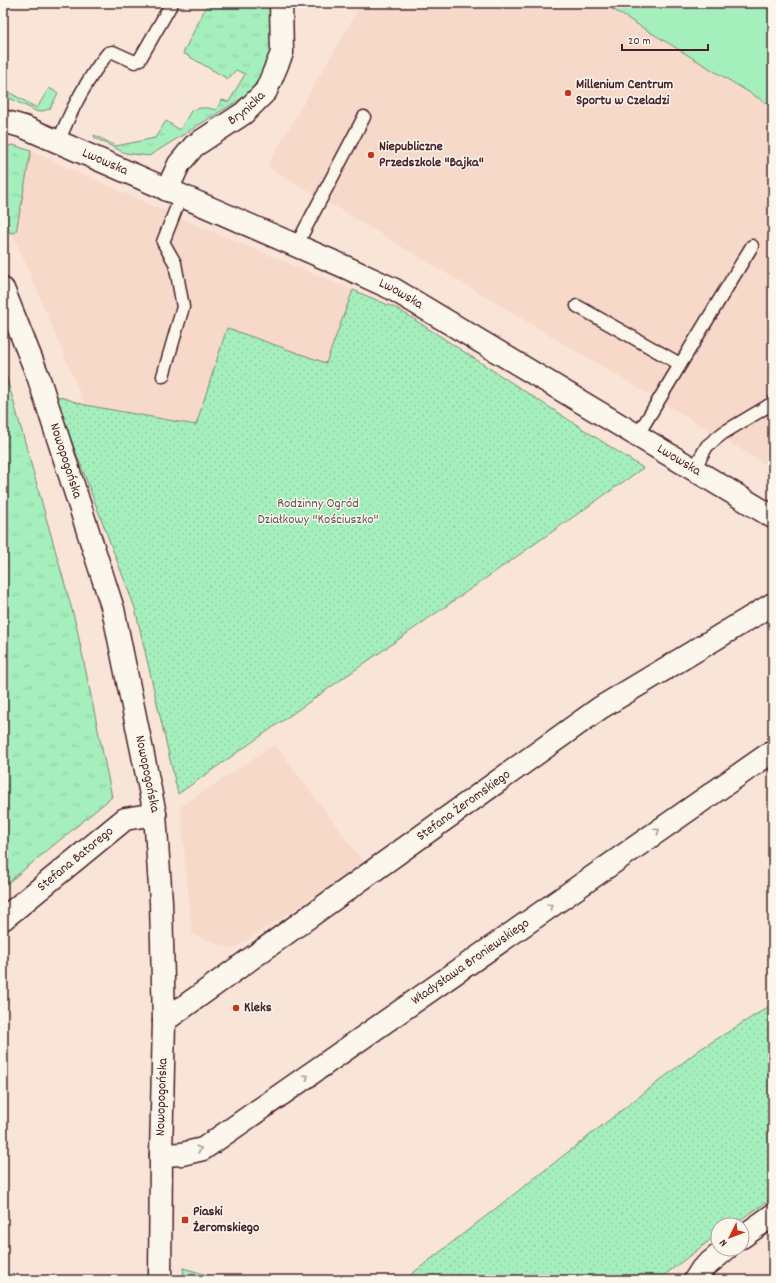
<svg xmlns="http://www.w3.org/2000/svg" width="776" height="1283" viewBox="0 0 776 1283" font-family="Dekko,sans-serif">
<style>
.built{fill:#f7d9c9}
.grass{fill:url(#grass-tufts);stroke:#788774}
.park{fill:#a5efbd;stroke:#788774}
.garden{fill:url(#garden-dots);stroke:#788774}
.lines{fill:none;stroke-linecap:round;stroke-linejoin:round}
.service-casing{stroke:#4a1f2b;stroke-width:15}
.minor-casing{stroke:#4a1f2b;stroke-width:25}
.tertiary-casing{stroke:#4a1f2b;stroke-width:25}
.service{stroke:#fbf7ec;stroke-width:12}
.minor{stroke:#fbf7ec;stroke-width:22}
.tertiary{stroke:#fbf7ec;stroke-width:22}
.oneway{stroke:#ab9695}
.poi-dot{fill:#c8321e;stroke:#fbf7ec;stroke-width:1.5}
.labels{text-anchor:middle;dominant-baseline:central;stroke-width:3;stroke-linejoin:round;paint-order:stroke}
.poi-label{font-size:14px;font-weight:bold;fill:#4a1f2b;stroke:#fbf7ec;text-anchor:start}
.street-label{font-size:14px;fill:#4a1f2b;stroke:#fbf7ec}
.park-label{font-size:14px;fill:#615350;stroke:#fbf7ec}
</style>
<defs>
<pattern id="grass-tufts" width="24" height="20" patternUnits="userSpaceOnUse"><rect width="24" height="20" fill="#a5efbd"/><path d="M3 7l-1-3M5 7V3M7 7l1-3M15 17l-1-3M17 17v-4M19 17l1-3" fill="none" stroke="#90cca3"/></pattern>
<pattern id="garden-dots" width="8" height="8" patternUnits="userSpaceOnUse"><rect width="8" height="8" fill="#a5efbd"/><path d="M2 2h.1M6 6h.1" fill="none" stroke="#90cca3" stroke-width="1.8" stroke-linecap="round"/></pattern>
</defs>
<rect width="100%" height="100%" fill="#f9e5d7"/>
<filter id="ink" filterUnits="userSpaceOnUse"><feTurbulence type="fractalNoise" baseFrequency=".025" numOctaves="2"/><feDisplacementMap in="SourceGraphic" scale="8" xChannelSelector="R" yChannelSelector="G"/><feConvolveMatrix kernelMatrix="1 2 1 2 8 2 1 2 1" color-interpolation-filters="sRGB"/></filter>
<g filter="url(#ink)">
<path class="built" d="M 362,3 L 773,3 L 773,469 L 267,166 Z
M 31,151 L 185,220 L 353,290 L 326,363 L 227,328 L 196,425 L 85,405 L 13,234 Z
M 275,744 L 365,864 L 233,949 L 192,935 L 180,807 Z"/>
<path class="grass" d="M 208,3 L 268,3 L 279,52 L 247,95 L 149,156 L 125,153 L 95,138 L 94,135 L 116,146 L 155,138 L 166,121 L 180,130 L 191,111 C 200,107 206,107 216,110 L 222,100 L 229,102 L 245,74 L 236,70 L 228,79 L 183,53 Z
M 49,88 L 58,93 L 50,109 L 38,112 L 3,95 L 3,89 L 37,108 Z
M 13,145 L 31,151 L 16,232 L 10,233 L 3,214 L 3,147 Z
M 3,364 L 76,624 L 112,797 L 3,887 Z
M 183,1268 L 225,1280 L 184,1280 Z"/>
<path class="park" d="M 604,3 L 773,3 L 773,107 L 604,4 Z"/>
<path class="garden" d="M 353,290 L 398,309 L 643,468 L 178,794 L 135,608 L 54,395 L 85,405 L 196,425 L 227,328 L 326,363 Z
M 773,1004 L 773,1198 L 732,1225 L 718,1225 L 718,1234 L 658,1280 L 404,1280 L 699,1050 Z"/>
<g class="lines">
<g class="service-casing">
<path id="service" d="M 58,143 C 70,112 87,79 108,53 L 113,52 L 135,62 L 140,59 L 172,3
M 296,246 L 364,117
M 577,306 L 680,364
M 163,376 L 183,307 L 175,263 L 163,242 L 181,196
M 637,436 L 752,246
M 694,469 L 707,446 L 723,433 L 773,403"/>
</g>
<g class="minor-casing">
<g id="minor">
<path id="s1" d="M 3,121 L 24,127 L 343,266 L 393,289 L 773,517"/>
<path id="s2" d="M 167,190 L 179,164 L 194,146 L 244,113 L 266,91 L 282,53 L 281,3"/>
<path id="s3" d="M 3,919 L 125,819 L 155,814"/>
<path id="s4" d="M 164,1021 L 600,708 L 773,604"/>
<path id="s5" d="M 161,1155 L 182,1154 L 203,1149 L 773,751"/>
<path d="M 742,1237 L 773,1215"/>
<path d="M 695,1280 L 702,1269 L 726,1249"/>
</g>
</g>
<g class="tertiary-casing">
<g id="tertiary">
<path id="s6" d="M 3,289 L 38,376 L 113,609 L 155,814 L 161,902 L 164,1021 L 161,1155 L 160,1280"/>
</g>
</g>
<use href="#service" class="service"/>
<use href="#minor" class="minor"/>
<use href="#tertiary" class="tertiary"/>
</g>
<defs><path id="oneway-chevron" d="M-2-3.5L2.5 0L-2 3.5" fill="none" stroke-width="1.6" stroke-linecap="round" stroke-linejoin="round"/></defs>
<g class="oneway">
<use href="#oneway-chevron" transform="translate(657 831) rotate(-35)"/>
<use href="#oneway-chevron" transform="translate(550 906) rotate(-35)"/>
<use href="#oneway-chevron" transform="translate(306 1077) rotate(-35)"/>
<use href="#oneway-chevron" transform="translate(199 1149) rotate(-17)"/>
</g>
</g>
<g class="poi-dot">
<circle cx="568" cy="93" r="4"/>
<circle cx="371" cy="155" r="4"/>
<circle cx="236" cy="1008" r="4"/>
<rect x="181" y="1216" width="8" height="8" rx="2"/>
</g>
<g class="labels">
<g class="poi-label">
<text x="576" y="85">Millenium Centrum<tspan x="576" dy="16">Sportu w Czeladzi</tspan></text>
<text x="379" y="147">Niepubliczne<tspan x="379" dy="16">Przedszkole "Bajka"</tspan></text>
<text x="244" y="1008">Kleks</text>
<text x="193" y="1212">Piaski<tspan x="193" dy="16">Żeromskiego</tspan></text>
</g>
<g class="street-label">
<text stroke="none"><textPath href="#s2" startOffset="117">Brynicka</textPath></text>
<text stroke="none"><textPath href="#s1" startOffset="110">Lwowska</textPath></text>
<text stroke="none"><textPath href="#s1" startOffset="434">Lwowska</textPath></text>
<text stroke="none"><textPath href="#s6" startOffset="183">Nowopogońska</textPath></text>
<text stroke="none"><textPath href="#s1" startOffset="758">Lwowska</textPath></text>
<text stroke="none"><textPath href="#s6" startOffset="507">Nowopogońska</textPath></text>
<text stroke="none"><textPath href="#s4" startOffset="369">Stefana Żeromskiego</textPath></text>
<text stroke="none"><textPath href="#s3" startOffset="94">Stefana Batorego</textPath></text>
<text stroke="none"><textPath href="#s5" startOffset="369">Władysława Broniewskiego</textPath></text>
<text transform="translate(162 1097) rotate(-88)">Nowopogońska</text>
</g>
<g class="park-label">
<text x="318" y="504">Rodzinny Ogród<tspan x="318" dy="16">Działkowy "Kościuszko"</tspan></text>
</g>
</g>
<rect width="776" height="1283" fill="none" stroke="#fbf7ec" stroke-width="16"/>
<rect x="8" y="8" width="760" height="1267" fill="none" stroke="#4a1f2b" stroke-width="1.5" filter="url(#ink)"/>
<g transform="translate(730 1237) rotate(228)"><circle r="19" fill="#fbf7ec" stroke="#b4a19f"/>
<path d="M0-3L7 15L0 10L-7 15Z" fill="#c8321e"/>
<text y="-6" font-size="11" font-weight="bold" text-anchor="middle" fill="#4a1f2b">N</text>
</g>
<path d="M622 44v6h86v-6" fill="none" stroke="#4a1f2b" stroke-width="2"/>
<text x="628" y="44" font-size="12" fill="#4a1f2b" stroke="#fbf7ec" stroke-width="3" paint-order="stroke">20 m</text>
</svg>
